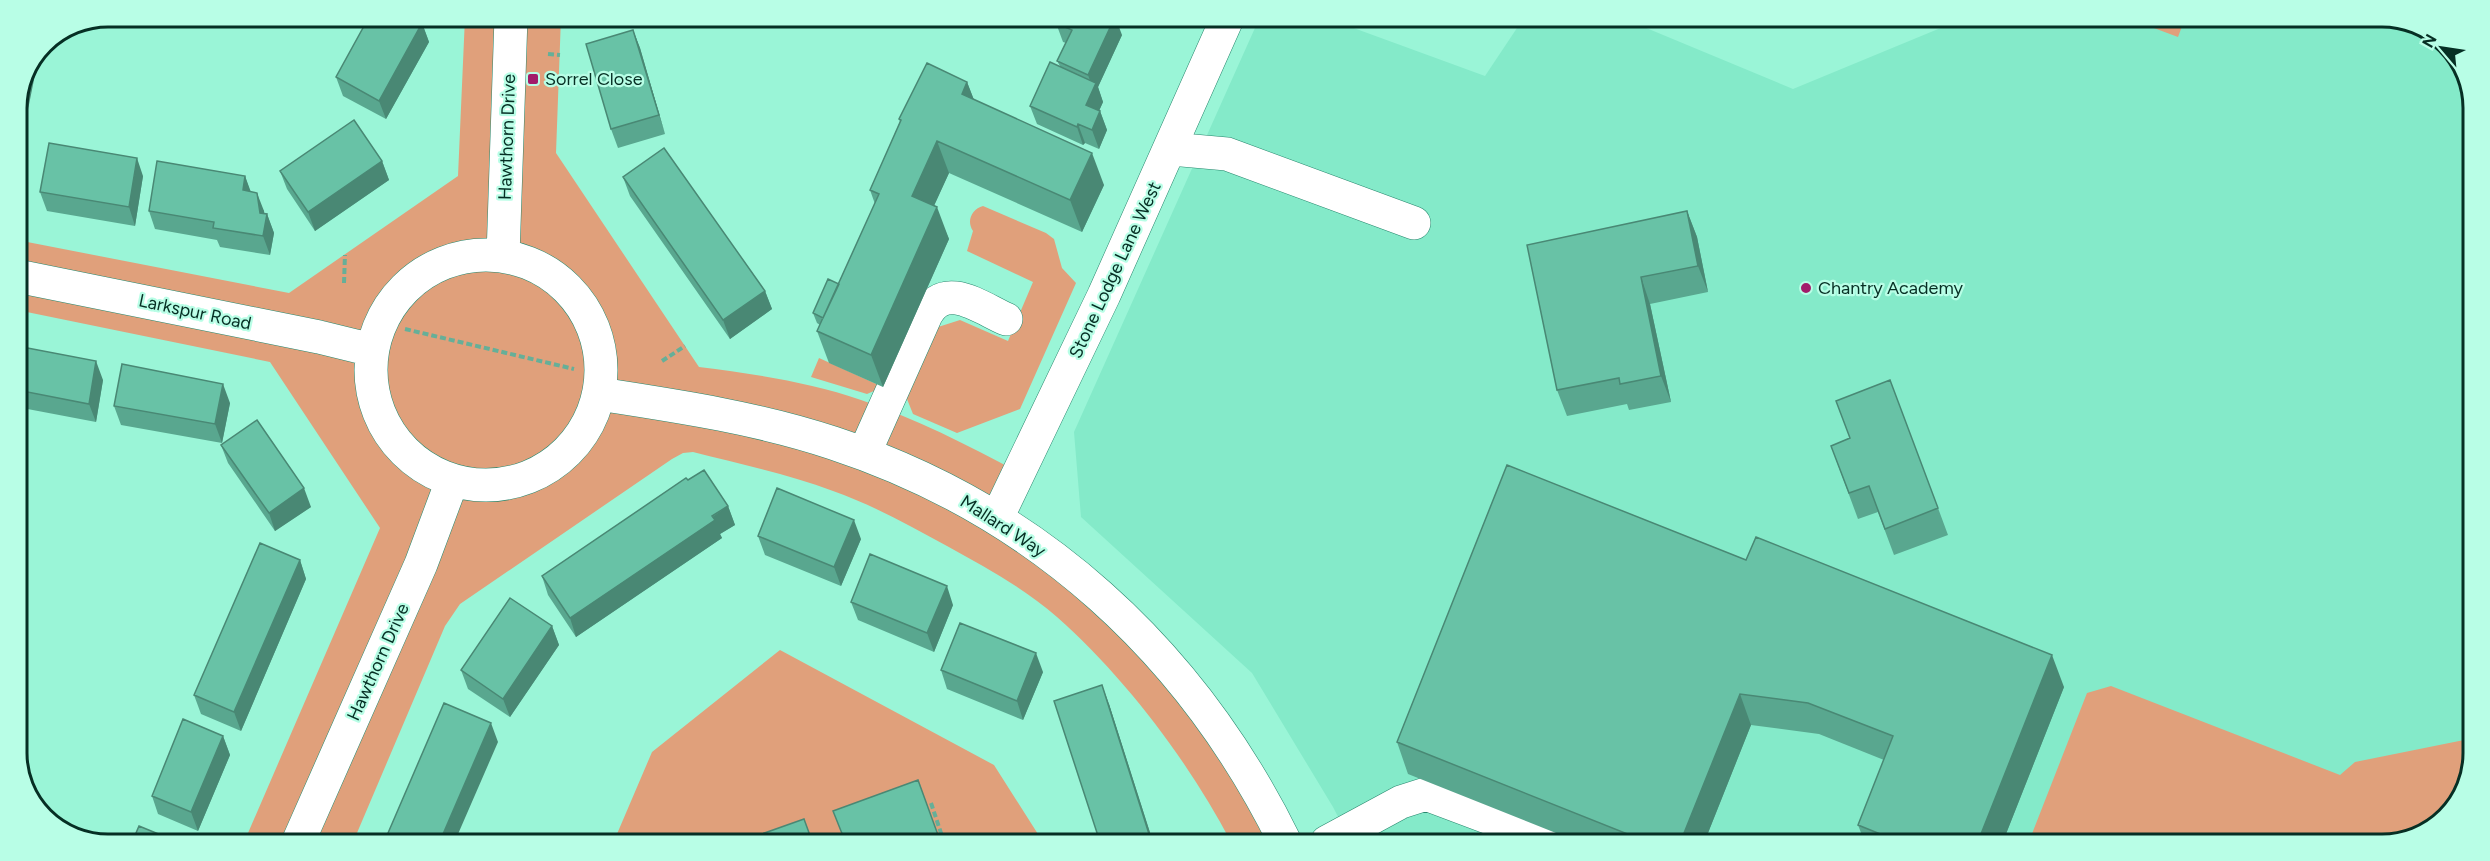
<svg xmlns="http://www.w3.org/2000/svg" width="2490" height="861" viewBox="0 0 2490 861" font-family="Figtree,sans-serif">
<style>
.built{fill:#84eac9}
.green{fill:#e0a07b}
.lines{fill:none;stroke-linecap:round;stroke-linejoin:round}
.minor-casing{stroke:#26876d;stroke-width:34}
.path{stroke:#66af98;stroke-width:4;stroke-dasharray:6 3;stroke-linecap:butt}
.minor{stroke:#fff;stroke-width:33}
.wall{fill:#59a78f}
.shaded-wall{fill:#498874}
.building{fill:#68c2a6;stroke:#498874;stroke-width:1.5}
.poi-dot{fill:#a21c6a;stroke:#b8fee6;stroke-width:2}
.labels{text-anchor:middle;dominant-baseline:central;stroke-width:4.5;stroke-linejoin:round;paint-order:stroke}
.poi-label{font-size:18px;fill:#062f24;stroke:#b8fee6;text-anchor:start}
.street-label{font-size:18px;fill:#062f24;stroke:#b8fee6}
.rim{fill:none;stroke:#062f24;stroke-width:3}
</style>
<rect width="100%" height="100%" fill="#9af5d7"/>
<path class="built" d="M 1259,19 L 1329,19 L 1485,76 L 1523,19 L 1627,20 L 1793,89 L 1943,27 L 1946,20 L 2411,21 L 2454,52 L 2473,101 L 2469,782 L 2438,826 L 2383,844 L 1351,842 L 1333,807 L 1252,673 L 1081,517 L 1074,432 Z"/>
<path class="green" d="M 465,17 L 561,17 L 556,153 L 699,367 C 754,374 809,382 861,400 C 914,418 970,446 1020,473 L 997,518 L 1138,632 L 1285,842 L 1231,842 C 1189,762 1125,677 1057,617 C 1024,588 985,567 947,546 C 910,526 873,505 833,491 C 788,474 740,464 693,452 L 683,453 L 672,459 L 460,604 L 445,626 L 354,840 L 245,840 L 380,528 L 270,362 L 17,310 L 17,240 L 289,293 L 458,176 Z
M 2135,21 L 2184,21 L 2178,37 Z
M 983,206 L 1046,233 L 1054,239 L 1062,268 L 1076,283 L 1020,409 L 957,433 L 913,414 L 905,394 L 935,328 L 960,320 L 1008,341 L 1033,282 L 967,251 L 973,231 C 966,221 972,209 983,206 Z
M 819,358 L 883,387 L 867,394 L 811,377 Z
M 780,650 L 994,765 L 1043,842 L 614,841 L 652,752 Z
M 2111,686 L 2340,775 L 2355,762 L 2469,739 L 2469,782 L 2438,826 L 2383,844 L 2028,844 L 2087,693 Z"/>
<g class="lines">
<g class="minor-casing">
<path id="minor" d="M 1171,149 L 1227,154 L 1414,223
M371 370a115 115 0 1 1 230 0a115 115 0 1 1-230 0Z
M 503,256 L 511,17
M 17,276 L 319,337 L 372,350
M 599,394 C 677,406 758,418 833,443 C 1037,510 1191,651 1285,842
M 864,454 L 926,315 C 945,280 979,307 1006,319
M 997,518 L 1104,295 L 1227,19
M 299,840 L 421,564 L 452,481
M 1327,842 L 1401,802 L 1426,794 L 1556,843"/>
</g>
<path class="path" d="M 548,54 L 560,55
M 344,283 L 345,255
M 405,329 L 574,369
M 662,361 L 685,346
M 931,803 L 944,842
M 826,838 L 828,841"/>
<use href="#minor" class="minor"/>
</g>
<path class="wall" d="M 616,18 L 629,18 L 617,21 Z
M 422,23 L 429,42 L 386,119 L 343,96 L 336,77 Z
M 1056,23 L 1122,35 L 1098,87 L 1103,102 L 1099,111 L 1100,111 L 1107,130 L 1099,149 L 1085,143 L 1083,145 L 1037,124 L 1030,106 L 1060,66 L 1057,61 L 1066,43 L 1063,42 Z
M 633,30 L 640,48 L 665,134 L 618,148 L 611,129 Z
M 967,82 L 974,100 L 1104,185 L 1082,232 L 949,173 L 934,205 L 949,239 L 883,387 L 829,363 L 817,331 L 820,325 L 817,323 L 813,313 L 839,284 L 875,204 L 870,190 L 900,122 L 899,119 Z
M 382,161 L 389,180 L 315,231 L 287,189 L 280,171 Z
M 143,176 L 135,226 L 47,211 L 40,192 Z
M 245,176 L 250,191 L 264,211 L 264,213 L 267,214 L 274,233 L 270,255 L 220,247 L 217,240 L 155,229 L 149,211 Z
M 623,177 L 765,291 L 772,309 L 730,339 L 630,196 Z
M 1687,211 L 1697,237 L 1708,292 L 1650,304 L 1671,402 L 1629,410 L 1627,404 L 1567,416 L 1557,390 Z
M 17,346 L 103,380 L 96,422 L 17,407 Z
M 1836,401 L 1938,508 L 1948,535 L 1894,555 L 1878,512 L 1858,519 L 1831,446 L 1850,438 Z
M 230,403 L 222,443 L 121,425 L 114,406 Z
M 221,445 L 311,507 L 275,531 L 228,463 Z
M 1507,465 L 2064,687 L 2002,844 L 1865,843 L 1858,825 L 1884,760 L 1819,734 L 1751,725 L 1704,843 L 1581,843 L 1408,774 L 1397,742 Z
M 688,480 L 728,506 L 735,525 L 720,534 L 722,538 L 576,637 L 548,595 L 542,576 Z
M 758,536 L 861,539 L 841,586 L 765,555 Z
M 300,560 L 306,579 L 241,731 L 201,714 L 194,695 Z
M 851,602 L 953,605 L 934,652 L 858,620 Z
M 552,626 L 559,645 L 510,717 L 468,689 L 461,670 Z
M 941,670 L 1043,672 L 1023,720 L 947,689 Z
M 1109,704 L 1153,842 L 1100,842 Z
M 223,736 L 230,755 L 198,831 L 158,814 L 152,796 Z
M 918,780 L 940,842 L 845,841 Z"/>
<path class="shaded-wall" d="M 1114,19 L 1116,19 L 1122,35 L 1098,87 L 1103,102 L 1093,124 L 1086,105 L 1093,89 L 1088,75 Z
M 422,23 L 429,42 L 386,119 L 379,101 Z
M 633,30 L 640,48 L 665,134 L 659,115 Z
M 40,50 L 17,164 L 17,115 L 21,92 Z
M 967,82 L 979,113 L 962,94 Z
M 1100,111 L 1107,130 L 1099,149 L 1092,130 Z
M 1078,124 L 1085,143 L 1083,145 L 1077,127 Z
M 937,141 L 949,173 L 924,228 L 912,196 Z
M 1092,153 L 1104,185 L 1082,232 L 1070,200 Z
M 137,158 L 143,176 L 135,226 L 129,207 Z
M 382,161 L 389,180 L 315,231 L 308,212 Z
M 245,176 L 252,195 L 243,190 Z
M 257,193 L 264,211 L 266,223 L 267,214 L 274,233 L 270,255 L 263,236 Z
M 937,207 L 949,239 L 883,387 L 871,355 Z
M 1687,211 L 1697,237 L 1708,292 L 1698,266 Z
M 1641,277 L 1650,304 L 1671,402 L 1661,376 Z
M 765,291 L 772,309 L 730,339 L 723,320 Z
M 96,361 L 103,380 L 96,422 L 89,404 Z
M 223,384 L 230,403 L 222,443 L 215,424 Z
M 304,488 L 311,507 L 275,531 L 269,513 Z
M 728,506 L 735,525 L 720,534 L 722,538 L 576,637 L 570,618 Z
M 854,520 L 861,539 L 841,586 L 834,567 Z
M 300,560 L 306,579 L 241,731 L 234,712 Z
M 947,586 L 953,605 L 934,652 L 927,633 Z
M 552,626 L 559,645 L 510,717 L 503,699 Z
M 1036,653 L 1043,672 L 1023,720 L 1017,701 Z
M 2052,655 L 2064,687 L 2002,844 L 1977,844 Z
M 1102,685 L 1109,704 L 1153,842 L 1149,834 Z
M 1740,694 L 1751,725 L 1704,843 L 1680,843 Z
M 491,723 L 498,742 L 455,841 L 440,841 Z
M 223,736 L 230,755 L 198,831 L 191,812 Z"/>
<path class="building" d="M 369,17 L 412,17 L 422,23 L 379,101 L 336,77 Z
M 1058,18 L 1114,19 L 1088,75 L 1057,61 L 1072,30 L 1056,23 Z
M 633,30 L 659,115 L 611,129 L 586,44 Z
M 1050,62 L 1096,83 L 1086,105 L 1100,111 L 1092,130 L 1078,124 L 1077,127 L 1030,106 Z
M 927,63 L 967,82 L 962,94 L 1092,153 L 1070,200 L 937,141 L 912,196 L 937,207 L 871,355 L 817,331 L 879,194 L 870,190 L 901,120 L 899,119 Z
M 21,92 L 17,115 L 17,102 Z
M 354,120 L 382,161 L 308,212 L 280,171 Z
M 49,143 L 137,158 L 129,207 L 40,192 Z
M 664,148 L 765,291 L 723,320 L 623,177 Z
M 157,161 L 245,176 L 243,190 L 257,193 L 260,213 L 267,214 L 263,236 L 213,228 L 214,222 L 149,211 Z
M 1687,211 L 1698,266 L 1641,277 L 1661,376 L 1620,384 L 1619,378 L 1557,390 L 1527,245 Z
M 828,279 L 839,284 L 823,318 L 813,313 Z
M 17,346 L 96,361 L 89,404 L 17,390 Z
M 122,364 L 223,384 L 215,424 L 114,406 Z
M 1890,380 L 1938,508 L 1885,529 L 1869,486 L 1849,493 L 1831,446 L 1850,438 L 1836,401 Z
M 257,420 L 304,488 L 269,513 L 221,445 Z
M 1507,465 L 1746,560 L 1756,537 L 2052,655 L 1977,844 L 1905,844 L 1858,825 L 1893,736 L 1808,703 L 1740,694 L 1680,843 L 1650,843 L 1397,742 Z
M 704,470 L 728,506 L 712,516 L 715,520 L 570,618 L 542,576 L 686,478 L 688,480 Z
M 777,488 L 854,520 L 834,567 L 758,536 Z
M 260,543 L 300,560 L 234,712 L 194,695 Z
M 870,554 L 947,586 L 927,633 L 851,602 Z
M 510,598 L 552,626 L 503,699 L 461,670 Z
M 960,623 L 1036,653 L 1017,701 L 941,670 Z
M 1102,685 L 1149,834 L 1124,842 L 1100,842 L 1054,701 Z
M 444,703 L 491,723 L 440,841 L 385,840 Z
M 183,719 L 223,736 L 191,812 L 152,796 Z
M 918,780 L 938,835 L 920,841 L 845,841 L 833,811 Z
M 804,819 L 812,841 L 742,841 Z
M 139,826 L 173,840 L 133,840 Z
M 1196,836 L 1198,842 L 1179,842 Z"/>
<g class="poi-dot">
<rect x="527" y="73" width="12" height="12" rx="3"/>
<circle cx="1806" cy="288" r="6"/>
</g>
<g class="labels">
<g class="poi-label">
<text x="545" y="79">Sorrel Close</text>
<text x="1818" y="288">Chantry Academy</text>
</g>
<g class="street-label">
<text transform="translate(507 137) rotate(-88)">Hawthorn Drive</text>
<text transform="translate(1115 270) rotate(-65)">Stone Lodge Lane West</text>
<text transform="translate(195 312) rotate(12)">Larkspur Road</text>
<text transform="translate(1003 526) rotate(33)">Mallard Way</text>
<text transform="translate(378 662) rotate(-66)">Hawthorn Drive</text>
</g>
</g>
<path d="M0 0H2490V861H0ZM108 27H2382A81 81 0 0 1 2463 108V753A81 81 0 0 1 2382 834H108A81 81 0 0 1 27 753V108A81 81 0 0 1 108 27Z" fill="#b8fee6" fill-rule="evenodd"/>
<path class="rim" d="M108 27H2382A81 81 0 0 1 2463 108V753A81 81 0 0 1 2382 834H108A81 81 0 0 1 27 753V108A81 81 0 0 1 108 27Z"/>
<g transform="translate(2442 48) rotate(299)" stroke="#b8fee6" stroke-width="4.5" paint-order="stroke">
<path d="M0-4.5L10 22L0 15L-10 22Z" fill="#062f24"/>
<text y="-9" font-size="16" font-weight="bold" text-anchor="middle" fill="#062f24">N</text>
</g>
</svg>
